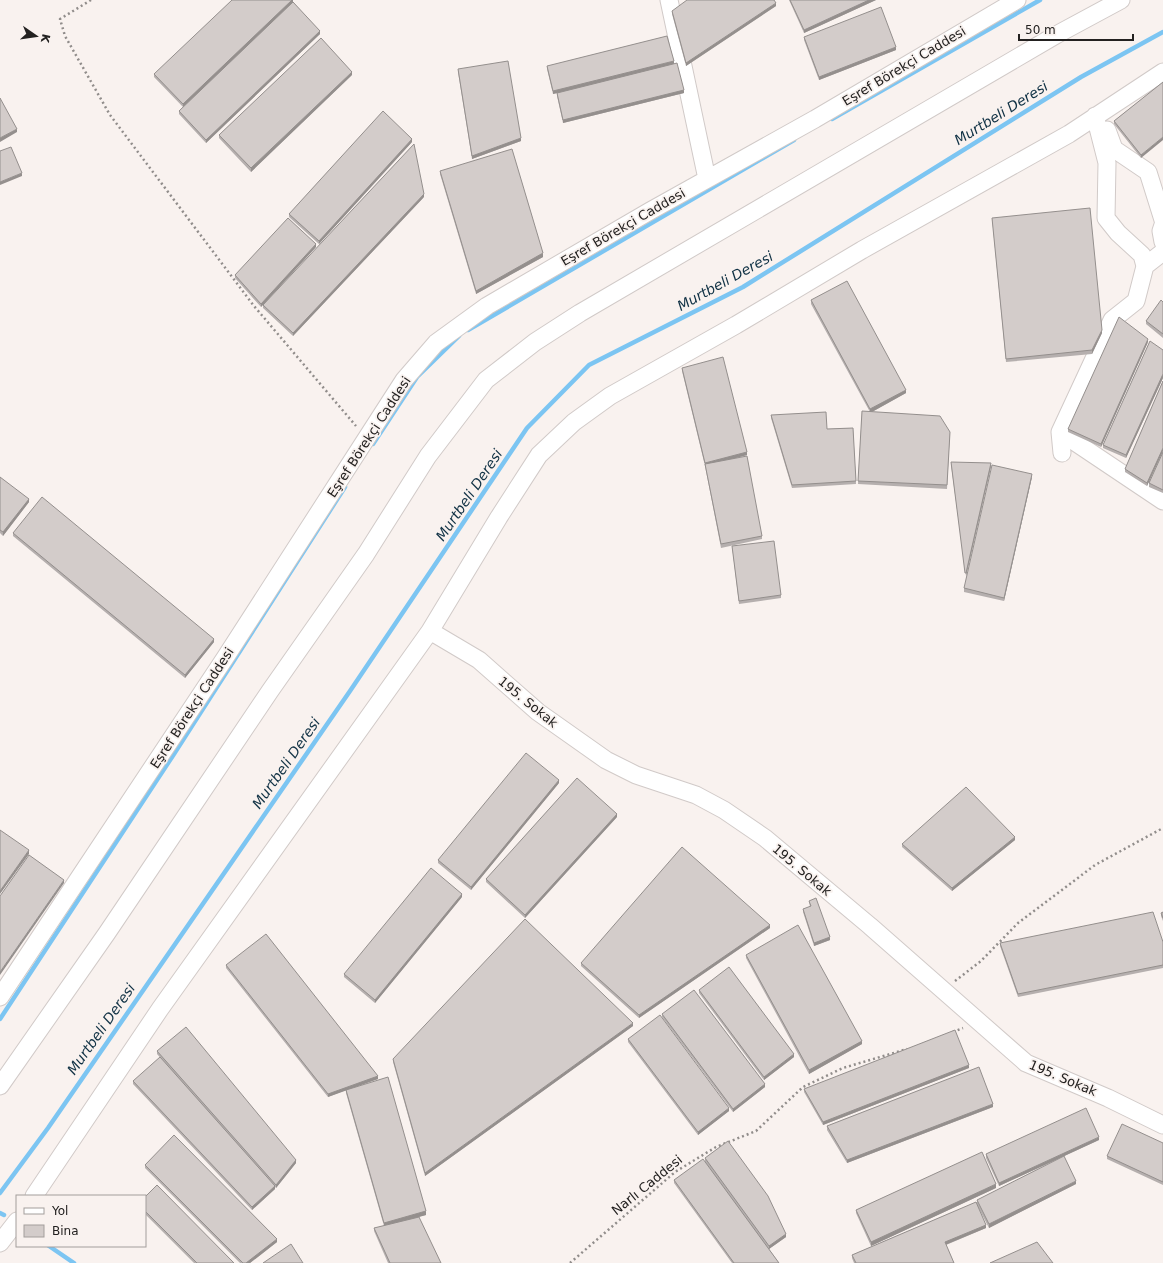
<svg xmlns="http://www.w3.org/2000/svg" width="1163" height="1263" viewBox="0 0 1163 1263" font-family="'DejaVu Sans',sans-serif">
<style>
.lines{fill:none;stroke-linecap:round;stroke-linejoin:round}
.stream{stroke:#7cc5f2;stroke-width:4.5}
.minor-casing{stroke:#d1cac8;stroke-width:19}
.path{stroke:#918d8b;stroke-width:2.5;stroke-dasharray:2 3;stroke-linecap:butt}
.minor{stroke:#fff;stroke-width:17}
.wall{fill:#b5afae}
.shaded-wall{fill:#948f8d}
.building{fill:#d3ccca;stroke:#948f8d}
.labels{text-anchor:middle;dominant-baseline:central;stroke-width:3.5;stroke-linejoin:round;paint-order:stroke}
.street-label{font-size:13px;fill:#232120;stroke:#f9f2ef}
.water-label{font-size:14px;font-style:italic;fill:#103144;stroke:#f9f2ef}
</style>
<rect width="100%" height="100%" fill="#f9f2ef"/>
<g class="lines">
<path class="stream" d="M 832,119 L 1040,0
M 468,330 L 794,140
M 373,444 L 417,377 L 459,336
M 0,1019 L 174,754 L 345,487
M 0,1193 L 48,1128 L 350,691 L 527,428 L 589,365 L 743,287 L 1081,77 L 1163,32
M 0,1213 L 4,1215
M 49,1246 L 74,1263"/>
<g class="minor-casing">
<path id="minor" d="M 669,0 L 707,179
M 1107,130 L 1114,149 L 1148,172 L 1163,220
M 1163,225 L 1161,231 L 1163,242
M 1145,266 L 1163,252
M 1060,432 L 1163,501
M 1062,453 L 1060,432 L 1112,320 L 1136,301 L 1145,266 L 1142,255 L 1118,233 L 1106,218 L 1107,163 L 1095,116
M 430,631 L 479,660 L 538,712 L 606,760 L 636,775 L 696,795 L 724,810 L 765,838 L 870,926 L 1026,1063 L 1108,1098 L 1163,1125
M 0,997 L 225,658 L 404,380 L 436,343 L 487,306 L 650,211 L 815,119 L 1017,0
M 0,1086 L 107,933 L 270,691 L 366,554 L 428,456 L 486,380 L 535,342 L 580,313 L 1056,35 L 1121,0
M 34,1196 L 160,1009 L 430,631 L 499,517 L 539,455 L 574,422 L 610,396 L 736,325 L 862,250 L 1069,134 L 1163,72
M 0,1243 L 17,1221"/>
</g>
<path class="path" d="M 91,0 L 60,19 L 65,36 L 110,115 L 254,306 L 356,426
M 955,981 L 981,961 L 1018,923 L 1095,865 L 1163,828
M 953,1032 L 963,1028
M 570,1263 L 675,1172 L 716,1147 L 756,1131 L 803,1087 L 843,1068 L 907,1049"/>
<use href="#minor" class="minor"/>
</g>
<path class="wall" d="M 293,0 L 293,3 L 320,34 L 206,143 L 179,114 L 179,111 L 183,107 L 154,77 L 154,74 Z
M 789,0 L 876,0 L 804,33 Z
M 776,6 L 686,66 L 672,14 L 672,11 Z
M 804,37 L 896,50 L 819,80 L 804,40 Z
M 674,64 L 684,93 L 563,123 L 557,96 L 557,93 L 553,94 L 547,69 L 547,66 Z
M 458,69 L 521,141 L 472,159 L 458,72 Z
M 352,75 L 251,172 L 219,138 L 219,135 Z
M 1163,82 L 1141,158 L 1114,124 L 1114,121 Z
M 412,142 L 319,244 L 289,217 L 289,214 Z
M 440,171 L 543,257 L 476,294 L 440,174 Z
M 424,197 L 293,336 L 263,308 L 263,305 L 261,307 L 235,278 L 235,275 L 316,247 L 266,302 Z
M 992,218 L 1102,333 L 1092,354 L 1006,362 Z
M 811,300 L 906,393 L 872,412 L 950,432 L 947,489 L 858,484 L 862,411 L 870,412 L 811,304 Z
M 1163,302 L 1163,338 L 1146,324 L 1146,321 Z
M 1148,342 L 1101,447 L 1068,432 L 1068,429 Z
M 1163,350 L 1163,378 L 1126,458 L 1103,448 L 1103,445 Z
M 682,368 L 747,455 L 733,459 L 762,536 L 762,539 L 721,548 L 705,466 L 682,371 Z
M 1163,381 L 1163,451 L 1147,486 L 1125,472 L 1125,469 Z
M 771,415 L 827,429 L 853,428 L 856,484 L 792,488 L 771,418 Z
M 1163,452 L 1163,493 L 1149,487 L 1149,483 Z
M 951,462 L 991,466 L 966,576 L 951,465 Z
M 0,477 L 29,502 L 3,536 L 0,533 Z
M 1032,477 L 1004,601 L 964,592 L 964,588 Z
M 13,533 L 214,642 L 185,678 L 13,536 Z
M 732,546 L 781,595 L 781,598 L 739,604 Z
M 559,783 L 471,890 L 438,863 L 438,860 Z
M 617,817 L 525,918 L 486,882 L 486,879 Z
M 1015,840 L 952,891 L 902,847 L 902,844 Z
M 462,897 L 375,1003 L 344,977 L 344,974 Z
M 809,901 L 830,940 L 814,946 L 803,912 L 803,909 L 810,907 Z
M 1163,912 L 1163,921 L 1161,916 L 1161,913 Z
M 770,928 L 639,1018 L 581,966 L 581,963 Z
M 1163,942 L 1163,968 L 1018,997 L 1000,946 L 1000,943 Z
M 746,955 L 862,1044 L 809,1074 L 746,958 Z
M 226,965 L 378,1079 L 357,1086 L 426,1215 L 417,1217 L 441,1263 L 388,1263 L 374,1231 L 374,1228 L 384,1226 L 346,1093 L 346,1090 L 328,1097 L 226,968 Z
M 699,990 L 794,1057 L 764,1080 L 699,993 Z
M 662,1014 L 765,1087 L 733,1112 L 662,1017 Z
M 633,1026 L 425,1176 L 393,1062 L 393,1059 Z
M 628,1039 L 729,1111 L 698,1135 L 628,1042 Z
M 157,1051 L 296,1163 L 276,1188 L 157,1054 Z
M 969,1068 L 823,1125 L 804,1092 L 804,1089 Z
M 133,1081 L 275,1189 L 252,1210 L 133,1084 Z
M 993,1107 L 847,1163 L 827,1130 L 827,1126 Z
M 1099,1140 L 999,1186 L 986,1158 L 986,1154 Z
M 1163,1143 L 1163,1185 L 1107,1159 L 1107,1156 Z
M 705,1158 L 786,1237 L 769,1249 L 779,1263 L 732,1263 L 674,1183 L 674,1180 L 705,1161 Z
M 145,1165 L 277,1242 L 250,1263 L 240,1263 L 145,1168 Z
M 1076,1184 L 989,1228 L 978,1207 L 986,1228 L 946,1245 L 954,1263 L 854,1263 L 852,1258 L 852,1255 L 977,1202 L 977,1200 Z
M 996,1188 L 871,1246 L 856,1213 L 856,1210 Z
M 145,1197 L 234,1263 L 194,1263 L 145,1214 Z"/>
<path class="shaded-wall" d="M 292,0 L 293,0 L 293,2 L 183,107 L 183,104 Z
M 869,0 L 876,0 L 804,33 L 804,30 Z
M 776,3 L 776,6 L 686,66 L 686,63 Z
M 320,31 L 320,34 L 206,143 L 206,140 Z
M 896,47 L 896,50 L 819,80 L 819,77 Z
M 674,61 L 674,65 L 553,94 L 553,91 Z
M 352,72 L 352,75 L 251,172 L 251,168 Z
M 684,90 L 684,93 L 563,123 L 563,120 Z
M 17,129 L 17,132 L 0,142 L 0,138 Z
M 1163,137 L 1163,140 L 1141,158 L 1141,155 Z
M 521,138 L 521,141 L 472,159 L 472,156 Z
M 412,139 L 412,142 L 319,244 L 319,241 Z
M 22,173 L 22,176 L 0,185 L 0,182 Z
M 424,194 L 424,197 L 293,336 L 293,333 Z
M 316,244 L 316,247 L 261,307 L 261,304 Z
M 543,253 L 543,257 L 476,294 L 476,291 Z
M 1102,330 L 1102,333 L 1092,354 L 1092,350 Z
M 1148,339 L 1148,342 L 1101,447 L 1101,444 Z
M 1163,374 L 1163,378 L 1126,458 L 1126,455 Z
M 906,390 L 906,393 L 870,413 L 870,409 Z
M 1163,448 L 1163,451 L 1147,486 L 1147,483 Z
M 747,452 L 747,455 L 705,466 L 705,463 Z
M 991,463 L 991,466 L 966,576 L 966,573 Z
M 1032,474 L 1032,477 L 1004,601 L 1004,598 Z
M 29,499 L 29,502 L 3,536 L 3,532 Z
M 214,639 L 214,642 L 185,678 L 185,675 Z
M 559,780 L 559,783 L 471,890 L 471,887 Z
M 617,814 L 617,817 L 525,918 L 525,915 Z
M 1015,837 L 1015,840 L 952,891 L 952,888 Z
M 29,850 L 29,854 L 0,894 L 0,891 Z
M 64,880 L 64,883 L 0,975 L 0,972 Z
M 462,894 L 462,897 L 375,1003 L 375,1000 Z
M 770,925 L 770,928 L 639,1018 L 639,1015 Z
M 830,937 L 830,940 L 814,946 L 814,943 Z
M 633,1023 L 633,1026 L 425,1176 L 425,1173 Z
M 862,1041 L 862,1044 L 809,1074 L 809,1070 Z
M 794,1054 L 794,1057 L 764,1080 L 764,1077 Z
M 969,1065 L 969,1068 L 823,1125 L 823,1122 Z
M 378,1076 L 378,1079 L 328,1097 L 328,1094 Z
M 765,1084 L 765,1087 L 733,1112 L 733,1109 Z
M 993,1104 L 993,1107 L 847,1163 L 847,1160 Z
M 729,1108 L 729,1111 L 698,1135 L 698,1132 Z
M 1099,1137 L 1099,1140 L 999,1186 L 999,1183 Z
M 296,1160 L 296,1163 L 276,1188 L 276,1185 Z
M 1076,1181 L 1076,1184 L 989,1228 L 989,1224 Z
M 996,1184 L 996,1188 L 871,1246 L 871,1242 Z
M 275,1186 L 275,1189 L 252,1210 L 252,1207 Z
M 426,1211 L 426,1215 L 384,1227 L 384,1223 Z
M 986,1225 L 986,1228 L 945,1245 L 945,1242 Z
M 786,1234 L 786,1237 L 769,1249 L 769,1246 Z
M 277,1239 L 277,1242 L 250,1263 L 246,1263 Z"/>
<path class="building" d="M 232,0 L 292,0 L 183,104 L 154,74 Z
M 687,0 L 774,0 L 776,3 L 686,63 L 672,11 Z
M 790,0 L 869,0 L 804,30 Z
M 293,2 L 320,31 L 206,140 L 179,111 Z
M 881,7 L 896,47 L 819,77 L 804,37 Z
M 667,36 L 674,61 L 553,91 L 547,66 Z
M 321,38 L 352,72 L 251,168 L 219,135 Z
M 508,61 L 521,138 L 472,156 L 458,69 Z
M 677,63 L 684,90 L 563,120 L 557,93 Z
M 1163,82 L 1163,137 L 1141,155 L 1114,121 Z
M 0,98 L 17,129 L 0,138 Z
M 383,111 L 412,139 L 319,241 L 289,214 Z
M 414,144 L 424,194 L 293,333 L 263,305 Z
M 11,147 L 22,173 L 0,182 L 0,151 Z
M 512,149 L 543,253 L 476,291 L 440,171 Z
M 1090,208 L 1102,330 L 1092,350 L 1006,359 L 992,218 Z
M 288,218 L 316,244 L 261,304 L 235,275 Z
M 847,281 L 906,390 L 870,409 L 811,300 Z
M 1161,300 L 1163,302 L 1163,334 L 1146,321 Z
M 1119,317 L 1148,339 L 1101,444 L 1068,429 Z
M 1150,341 L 1163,350 L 1163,374 L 1126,455 L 1103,445 Z
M 723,357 L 747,452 L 705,463 L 682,368 Z
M 1163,381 L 1163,448 L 1147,483 L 1125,469 Z
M 862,411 L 940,416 L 950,432 L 947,485 L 858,481 Z
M 826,412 L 827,429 L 853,428 L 856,481 L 792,485 L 771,415 Z
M 1163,452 L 1163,490 L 1149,483 Z
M 747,456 L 762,536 L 721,544 L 705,464 Z
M 951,462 L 991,463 L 966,573 L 965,573 Z
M 992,465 L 1032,474 L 1004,598 L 964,588 Z
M 0,477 L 29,499 L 3,532 L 0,530 Z
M 42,497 L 214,639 L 185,675 L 13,533 Z
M 774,541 L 781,595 L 739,601 L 732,546 Z
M 526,753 L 559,780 L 471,887 L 438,860 Z
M 577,778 L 617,814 L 525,915 L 486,879 Z
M 966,787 L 1015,837 L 952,888 L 902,844 Z
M 0,830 L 29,850 L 0,891 Z
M 682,847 L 770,925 L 639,1015 L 581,963 Z
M 29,855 L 64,880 L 0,972 L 0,896 Z
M 431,868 L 462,894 L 375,1000 L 344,974 Z
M 816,898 L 830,937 L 814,943 L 803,909 L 811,906 L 809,901 Z
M 1153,912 L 1163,942 L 1163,965 L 1018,994 L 1000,943 Z
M 1163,912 L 1163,918 L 1161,913 Z
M 525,919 L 633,1023 L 425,1173 L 393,1059 Z
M 798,925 L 862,1041 L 809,1070 L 746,955 Z
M 266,934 L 378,1076 L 328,1094 L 226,965 Z
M 729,967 L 794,1054 L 764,1077 L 699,990 Z
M 694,990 L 765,1084 L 733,1109 L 662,1014 Z
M 660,1015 L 729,1108 L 698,1132 L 628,1039 Z
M 186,1027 L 296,1160 L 276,1185 L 157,1051 Z
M 955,1030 L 969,1065 L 823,1122 L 804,1089 Z
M 160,1057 L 275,1186 L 252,1207 L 133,1081 Z
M 979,1067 L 993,1104 L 847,1160 L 827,1126 Z
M 388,1077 L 426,1211 L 384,1223 L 346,1090 Z
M 1086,1108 L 1099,1137 L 999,1183 L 986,1154 Z
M 1122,1124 L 1163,1143 L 1163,1182 L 1107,1156 Z
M 174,1135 L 277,1239 L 246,1263 L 243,1263 L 145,1165 Z
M 728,1141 L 768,1196 L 786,1234 L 769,1246 L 705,1158 Z
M 982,1152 L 996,1184 L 871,1242 L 856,1210 Z
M 1064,1156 L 1076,1181 L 989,1224 L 977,1200 Z
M 703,1159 L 779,1263 L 734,1263 L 674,1180 Z
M 157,1185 L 234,1263 L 197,1263 L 145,1211 L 145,1197 Z
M 976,1202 L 986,1225 L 945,1242 L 954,1263 L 856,1263 L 852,1255 Z
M 419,1217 L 441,1263 L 390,1263 L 374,1228 Z
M 1037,1242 L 1053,1263 L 990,1263 Z
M 291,1244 L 303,1263 L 263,1263 Z"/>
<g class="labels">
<g class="street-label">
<text transform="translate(904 66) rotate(-31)">Eşref Börekçi Caddesi</text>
<text transform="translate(623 227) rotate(-30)">Eşref Börekçi Caddesi</text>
<text transform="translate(369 437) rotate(-57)">Eşref Börekçi Caddesi</text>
<text transform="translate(528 702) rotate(39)">195. Sokak</text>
<text transform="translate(192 708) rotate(-57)">Eşref Börekçi Caddesi</text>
<text transform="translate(802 870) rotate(40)">195. Sokak</text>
<text transform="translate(1063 1078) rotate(23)">195. Sokak</text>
<text transform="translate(647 1185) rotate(-39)">Narlı Caddesi</text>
</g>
<g class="water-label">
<text transform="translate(1001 113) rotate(-32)">Murtbeli Deresi</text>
<text transform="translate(725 281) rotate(-29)">Murtbeli Deresi</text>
<text transform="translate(469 495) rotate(-56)">Murtbeli Deresi</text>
<text transform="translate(286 763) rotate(-55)">Murtbeli Deresi</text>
<text transform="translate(101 1029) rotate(-55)">Murtbeli Deresi</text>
</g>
</g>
<rect x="16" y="1195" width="130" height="52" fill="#f9f2ef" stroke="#a39e9c"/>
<rect x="24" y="1208" width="20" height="6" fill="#ffffff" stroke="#a39e9c"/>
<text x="52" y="1215" font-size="12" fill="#232120">Yol</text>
<rect x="24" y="1225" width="20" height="12" fill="#d3ccca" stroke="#a39e9c"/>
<text x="52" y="1235" font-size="12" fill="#232120">Bina</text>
<g transform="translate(36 36) rotate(103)" stroke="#f9f2ef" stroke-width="3" paint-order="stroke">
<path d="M0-3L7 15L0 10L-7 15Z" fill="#232120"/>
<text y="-6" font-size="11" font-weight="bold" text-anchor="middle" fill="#232120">K</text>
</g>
<path d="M1019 34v6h114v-6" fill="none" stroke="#232120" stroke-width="2"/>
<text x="1025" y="34" font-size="12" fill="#232120" stroke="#f9f2ef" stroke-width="3" paint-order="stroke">50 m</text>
</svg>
